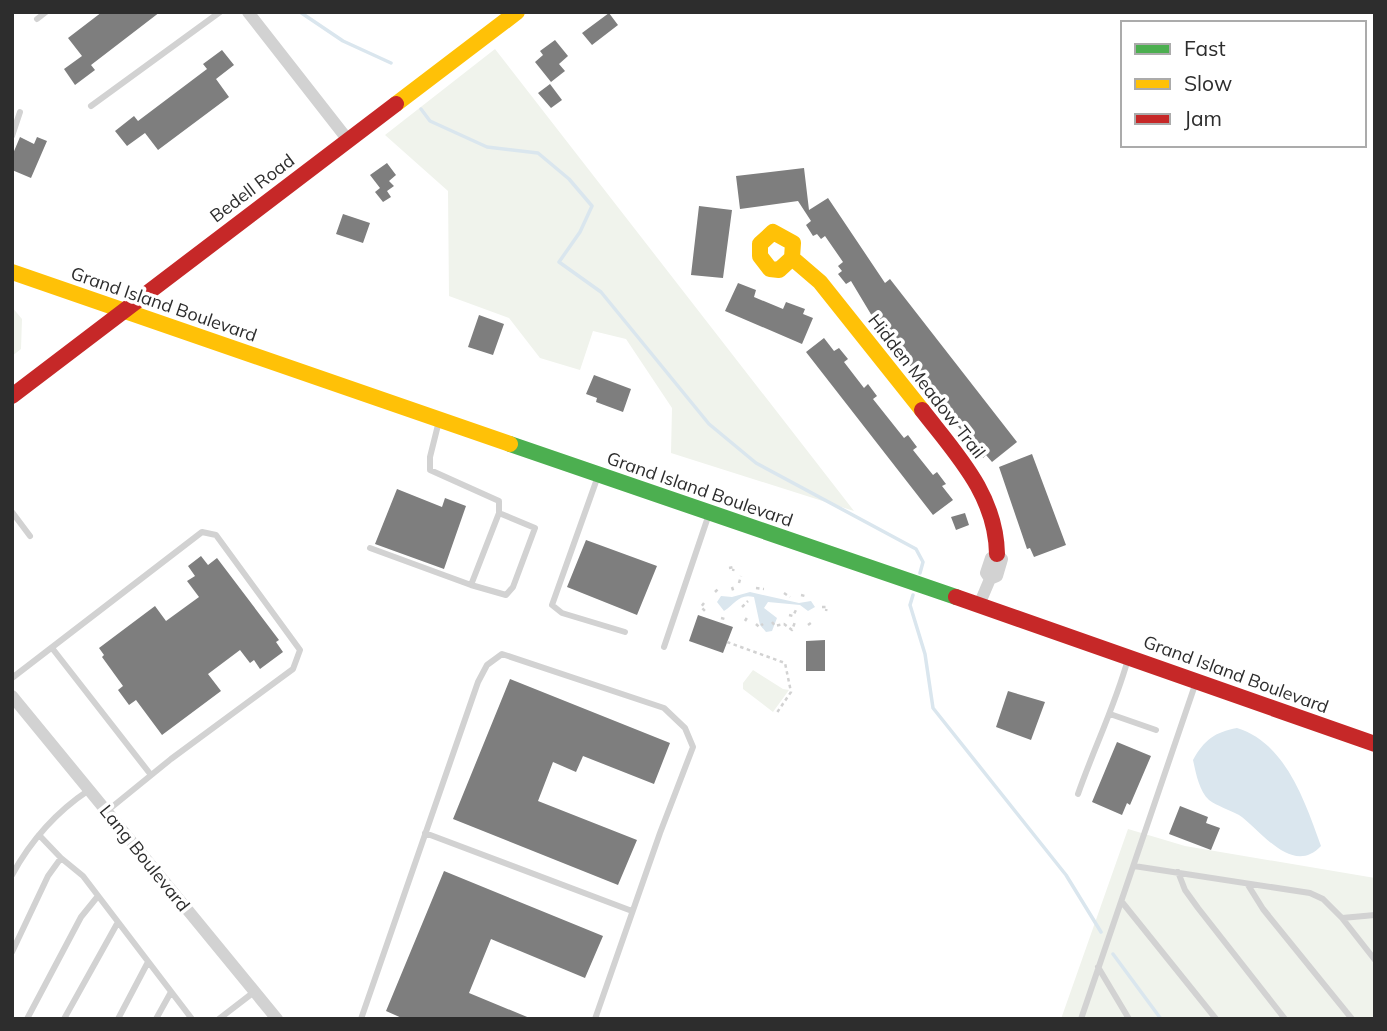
<svg xmlns="http://www.w3.org/2000/svg" width="1387" height="1031" viewBox="0 0 1387 1031" font-family="Mulish,sans-serif">
<style>
.green{fill:#f0f3ec}
.water{fill:#dae6ee}
.lines{fill:none;stroke-linecap:round;stroke-linejoin:round}
.stream{stroke:#dae6ee;stroke-width:3.5}
.building{fill:#7e7e7e}
.path{stroke:#d2d2d2;stroke-width:2.5;stroke-dasharray:3.5 3.5;stroke-linecap:butt}
.lane{stroke:#d2d2d2;stroke-width:6}
.street{stroke:#d2d2d2;stroke-width:12}
.fast{stroke:#4caf50;stroke-width:16}
.slow{stroke:#ffc107;stroke-width:16}
.jam{stroke:#c62828;stroke-width:16}
.labels{text-anchor:middle;dominant-baseline:central;stroke-width:7;stroke-linejoin:round;paint-order:stroke}
.street-label{font-size:18px;fill:#2d2d2d;stroke:#fff}
</style>
<rect width="100%" height="100%" fill="#fff"/>
<path class="green" d="M 495,49 L 854,511 L 671,453 L 672,408 L 626,339 L 593,331 L 580,370 L 540,358 L 509,318 L 449,296 L 448,191 L 385,135 Z
M 12,307 L 22,319 L 21,349 L 12,356 Z
M 753,670 L 783,689 L 789,690 L 773,712 L 743,689 L 743,683 Z
M 1128,829 L 1185,846 L 1375,878 L 1375,1019 L 1061,1019 Z"/>
<path class="water" d="M 750,592 L 799,603 L 811,601 L 815,607 L 808,611 L 800,605 L 768,602 L 764,608 L 777,618 L 772,631 L 766,632 L 760,625 L 754,597 C 739,593 735,604 724,611 L 717,602 L 721,596 L 732,597 Z
M 1237,728 C 1286,743 1305,802 1321,846 C 1292,877 1260,829 1239,815 C 1230,810 1217,806 1209,800 C 1199,791 1196,773 1193,760 C 1204,740 1215,732 1237,728 Z"/>
<g class="lines">
<path class="stream" d="M 300,12 L 343,41 L 391,63
M 421,109 L 430,121 L 487,147 L 538,153 L 569,179 L 592,206 L 580,232 L 559,262 L 601,292 L 709,424 L 756,463 L 916,549 L 923,562 L 920,573
M 913,595 L 910,605 L 925,654 L 933,708 L 1066,875 L 1101,932
M 1113,954 L 1161,1019"/>
</g>
<path class="building" d="M 102,12 L 160,12 L 91,65 L 95,70 L 75,85 L 64,69 L 82,56 L 68,38 Z
M 609,13 L 618,25 L 592,45 L 582,33 Z
M 555,40 L 568,56 L 559,64 L 565,71 L 551,82 L 535,62 L 543,55 L 540,51 Z
M 222,50 L 234,65 L 216,79 L 229,97 L 158,150 L 145,133 L 127,146 L 115,131 L 134,116 L 138,121 L 207,69 L 203,64 Z
M 550,84 L 562,100 L 551,108 L 538,93 Z
M 20,137 L 34,144 L 37,137 L 47,141 L 31,178 L 12,170 L 12,156 Z
M 387,163 L 396,175 L 389,181 L 394,186 L 387,191 L 391,197 L 383,202 L 375,192 L 380,188 L 370,175 Z
M 804,168 L 809,210 L 828,198 L 885,283 L 890,279 L 1017,442 L 992,462 L 986,455 L 983,458 L 934,396 L 937,393 L 918,369 L 915,372 L 875,321 L 851,281 L 846,284 L 838,274 L 842,271 L 838,266 L 843,262 L 825,236 L 821,239 L 817,234 L 813,236 L 806,225 L 811,221 L 798,201 L 740,209 L 736,176 Z
M 699,206 L 732,210 L 723,278 L 691,275 Z
M 343,214 L 370,223 L 363,243 L 336,234 Z
M 738,283 L 756,290 L 754,297 L 783,309 L 786,302 L 805,309 L 803,314 L 813,318 L 802,344 L 725,311 Z
M 479,315 L 504,324 L 493,355 L 468,347 Z
M 824,338 L 834,351 L 839,348 L 848,359 L 844,362 L 864,388 L 868,384 L 877,396 L 873,399 L 904,438 L 908,435 L 917,447 L 913,450 L 933,475 L 937,472 L 946,484 L 942,486 L 953,500 L 933,515 L 806,352 Z
M 594,375 L 631,389 L 623,412 L 596,402 L 597,398 L 586,394 Z
M 1032,454 L 1066,545 L 1034,557 L 1030,548 L 1027,549 L 999,467 Z
M 397,489 L 442,507 L 445,498 L 466,506 L 444,569 L 375,544 Z
M 965,513 L 969,525 L 956,530 L 951,517 Z
M 586,540 L 657,566 L 637,615 L 567,587 Z
M 201,556 L 208,565 L 217,558 L 279,640 L 276,642 L 283,652 L 260,669 L 254,660 L 250,663 L 240,650 L 208,674 L 221,691 L 162,735 L 136,700 L 129,705 L 118,690 L 123,686 L 102,657 L 104,655 L 99,648 L 155,606 L 166,621 L 199,597 L 187,581 L 195,576 L 188,566 Z
M 698,615 L 733,627 L 723,653 L 689,641 Z
M 825,640 L 825,671 L 806,671 L 806,641 Z
M 510,679 L 670,743 L 654,784 L 583,756 L 576,772 L 553,762 L 538,801 L 637,840 L 618,885 L 453,819 Z
M 1008,691 L 1045,702 L 1031,740 L 996,727 Z
M 1117,742 L 1151,756 L 1130,805 L 1127,803 L 1122,815 L 1092,802 Z
M 1180,806 L 1208,817 L 1206,823 L 1220,828 L 1211,850 L 1169,834 Z
M 444,871 L 603,936 L 585,978 L 491,939 L 469,993 L 532,1019 L 404,1019 L 386,1011 Z"/>
<g class="lines">
<path class="path" d="M 729,568 L 734,567 L 733,571
M 739,583 L 741,576
M 732,587 L 734,593
M 756,588 L 764,589
M 715,592 L 719,588
M 784,593 L 790,597
M 801,595 L 805,596
M 704,603 L 701,607 L 705,611
M 742,607 L 748,601
M 822,607 L 827,607 L 826,611
M 789,615 L 793,616 L 796,610
M 721,618 L 725,619
M 745,621 L 748,616
M 772,622 L 775,626 L 784,624 L 792,630 L 795,622
M 756,624 L 759,627 L 763,624
M 808,625 L 812,622
M 727,642 L 785,663 L 791,692 L 776,714"/>
<path class="lane" d="M 37,19 L 46,12
M 91,106 L 220,12
M 12,136 L 20,112
M 598,476 L 552,605 L 562,613 L 625,632
M 12,512 L 30,536
M 370,548 L 471,585 L 499,513 L 499,501 L 430,470 L 430,457 L 439,421
M 471,585 L 506,595 L 513,587 L 535,528 L 499,513
M 664,647 L 709,514
M 52,648 L 151,775
M 12,678 L 202,532 L 216,535 L 300,650 L 293,669 L 171,759 L 107,811
M 1110,714 L 1156,730
M 1078,794 C 1094,748 1115,706 1128,659
M 425,833 L 632,911
M 61,858 L 83,876 L 192,1019
M 1134,866 L 1310,893 L 1323,899 L 1342,918 L 1375,915
M 1178,872 L 1185,890 L 1198,908 L 1285,1019
M 12,875 C 31,840 56,812 89,790
M 1248,885 L 1263,909 L 1352,1019
M 1122,902 L 1216,1019
M 1342,918 L 1375,960
M 12,952 L 48,876 L 61,858 L 39,835
M 1098,967 L 1129,1019
M 27,1019 L 81,917 L 98,896
M 64,1019 L 118,922
M 118,1019 L 148,962
M 156,1019 L 171,992
M 219,1019 L 254,992
M 361,1019 L 478,682 L 487,665 L 502,654 L 664,708 L 685,728 L 693,747 L 660,833 L 595,1019
M 1081,1019 L 1196,682"/>
<path class="street" d="M 248,12 L 348,140
M 979,605 L 990,579 L 997,576 L 1002,559 L 997,554 L 991,558 L 986,573 L 990,579
M 12,696 L 277,1019"/>
<path class="fast" d="M 510,444 L 956,597"/>
<path class="slow" d="M 396,104 L 517,12
M 792,258 L 793,243 L 773,232 L 760,244 L 760,256 L 770,269 L 779,270 L 792,258 L 820,282 L 922,410
M 12,272 L 510,444"/>
<path class="jam" d="M 12,396 L 396,104
M 922,410 C 957,455 996,495 997,554
M 956,597 L 1375,744"/>
</g>
<g class="labels">
<g class="street-label">
<text transform="translate(252 188) rotate(-37)">Bedell Road</text>
<text transform="translate(164 304) rotate(19)">Grand Island Boulevard</text>
<text transform="translate(927 386) rotate(52)">Hidden Meadow Trail</text>
<text transform="translate(700 489) rotate(19)">Grand Island Boulevard</text>
<text transform="translate(1236 674) rotate(20)">Grand Island Boulevard</text>
<text transform="translate(145 858) rotate(51)">Lang Boulevard</text>
</g>
</g>
<rect width="1387" height="1031" fill="none" stroke="#2d2d2d" stroke-width="28"/>
<rect x="1121" y="21" width="245" height="126" fill="#ffffff" stroke="#ababab" stroke-width="2"/>
<rect x="1135" y="44" width="35" height="10" fill="#4caf50" stroke="#ababab" stroke-width="2"/>
<text x="1184" y="56" font-size="21" fill="#2d2d2d">Fast</text>
<rect x="1135" y="79" width="35" height="10" fill="#ffc107" stroke="#ababab" stroke-width="2"/>
<text x="1184" y="91" font-size="21" fill="#2d2d2d">Slow</text>
<rect x="1135" y="114" width="35" height="10" fill="#c62828" stroke="#ababab" stroke-width="2"/>
<text x="1184" y="126" font-size="21" fill="#2d2d2d">Jam</text>
</svg>
